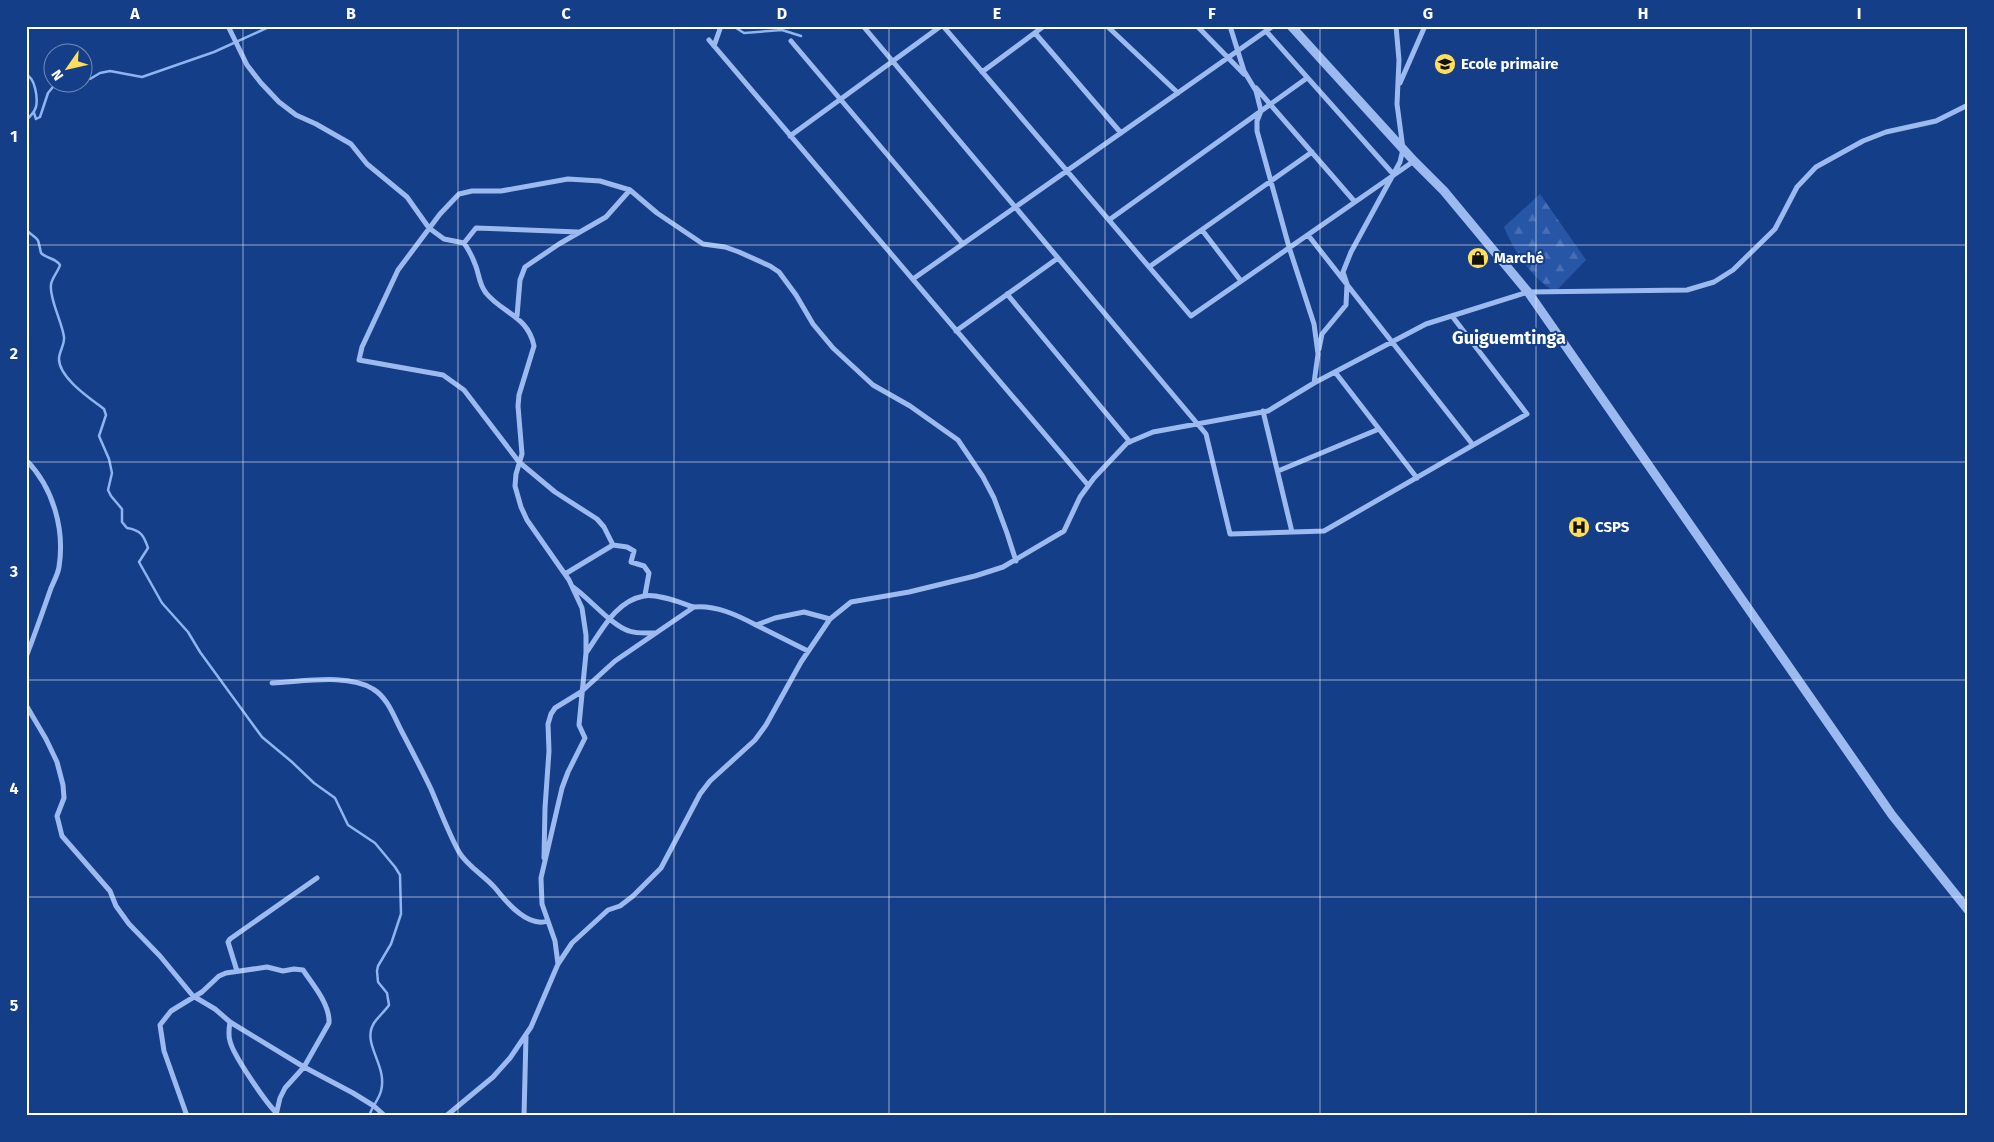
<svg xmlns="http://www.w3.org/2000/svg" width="1994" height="1142" viewBox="0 0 1994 1142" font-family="'Fira Sans',sans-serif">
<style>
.forest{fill:url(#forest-firs)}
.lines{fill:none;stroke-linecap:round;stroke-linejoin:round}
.stream{stroke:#8eb4f1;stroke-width:2.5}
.minor{stroke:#9cbaef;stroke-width:5}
.tertiary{stroke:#9cbaef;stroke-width:9}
.grid{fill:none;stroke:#fff;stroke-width:1;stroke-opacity:0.55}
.labels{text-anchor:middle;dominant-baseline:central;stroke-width:4;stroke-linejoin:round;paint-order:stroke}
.poi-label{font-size:15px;font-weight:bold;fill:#fff;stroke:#153e88;text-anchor:start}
.quarter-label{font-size:18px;font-weight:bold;fill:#fff;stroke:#153e88}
.neatline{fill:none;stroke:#fff;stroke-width:2}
.grid-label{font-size:16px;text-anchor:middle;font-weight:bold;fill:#fff}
</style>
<defs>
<pattern id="forest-firs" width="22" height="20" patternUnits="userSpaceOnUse" patternTransform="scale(1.25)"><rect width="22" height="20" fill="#2856a7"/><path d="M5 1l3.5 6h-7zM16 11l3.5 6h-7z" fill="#486fb4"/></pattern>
</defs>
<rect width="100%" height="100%" fill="#153e88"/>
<path class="forest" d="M 1540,194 L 1586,260 L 1555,292 C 1531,277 1515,253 1504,227 Z"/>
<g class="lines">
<path class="stream" d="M 733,26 L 744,33 L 782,30 L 801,36
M 26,75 C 35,77 38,98 36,107 C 34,113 31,116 26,120
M 82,75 L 90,79 L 100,73 L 110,71 L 142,77 L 214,52 L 271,26
M 34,113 L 36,119 L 40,117 L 48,93 L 57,82
M 26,154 L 26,166
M 26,230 C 40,242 37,235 41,253 C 47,259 56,258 60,265 C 58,272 51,279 51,285 C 49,298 62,322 64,337 C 65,345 59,351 59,359 C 59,378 91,399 104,409 L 106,415 L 99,436 L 109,459 L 112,473 L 108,490 L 111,496 L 122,509 L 122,522 L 127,528 C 141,530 144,536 148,548 L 139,562 L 162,603 L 188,632 L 200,652 L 262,737 L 292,762 L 314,783 L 335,798 L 348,825 L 375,843 L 395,867 L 400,875 L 401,914 L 391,944 L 378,966 L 377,971 L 378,982 L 387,993 L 389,1005 C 385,1011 378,1017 374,1023 C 361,1044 388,1065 381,1091 C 379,1099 372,1107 369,1116"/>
<path class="minor" d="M 228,26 L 247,65 L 261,83 L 279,102 L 296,115 L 316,124 L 351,144 L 367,164 L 407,197 L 429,228 L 444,239 L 464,243 C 469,250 472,256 475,264 C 479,273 479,285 486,293 C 502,313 528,316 534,346 L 519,395 L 518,406 L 522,454 L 516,474 L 515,486 L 521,507 L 527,520 L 569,580 L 582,608 L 586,635 L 586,653 L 579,725 L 585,738 L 568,772 L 562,788 L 541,878 L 542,904 L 555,941 L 558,964
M 863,26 L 1206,434 L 1230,534 L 1324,531 L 1527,414 L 1452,316
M 943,26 L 1191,316 L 1414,161
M 1107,26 L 1178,93
M 1197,26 L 1244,74
M 1230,26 L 1244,71 L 1256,91 L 1261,111 L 1257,121 L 1257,131 L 1289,247 L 1314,324 L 1318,354 L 1314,383
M 1266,31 L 1394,175
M 1035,33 L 1121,133
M 709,40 L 1088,485
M 791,41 L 963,244
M 714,46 L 721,26
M 982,72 L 1044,26
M 1400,83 L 1425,26
M 1256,88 L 1355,202
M 790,136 L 941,26
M 1109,220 L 1307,78
M 1202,230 L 1241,281
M 1308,235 L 1473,445
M 464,243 L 476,228 L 578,232
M 1149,267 L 1312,152
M 913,279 L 1273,26
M 1007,294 L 1130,442
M 517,316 L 520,280 L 525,267 L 559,244 L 606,217 L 630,190
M 956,331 L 1058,258
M 1319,349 L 1322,334 L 1346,305 L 1347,284 L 1343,272 L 1351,252 L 1400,162 L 1403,149 L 1397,104 L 1399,60 L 1396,26
M 1335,372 L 1417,478
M 1263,411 L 1292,532
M 26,460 C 53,487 65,529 59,567 C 58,574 54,581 51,588 C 43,611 35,634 26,657
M 1278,471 L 1379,429
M 613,545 L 604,527 L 597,519 L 555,492 L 519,462 L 464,390 L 443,375 L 359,360 L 362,347 L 398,270 L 440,214 L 459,194 L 472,191 L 501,191 L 568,179 L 600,181 L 630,190 L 657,213 L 703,244 L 725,247 L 739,252 L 770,266 L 779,272 L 796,295 L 813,324 L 833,348 L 873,385 L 910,406 L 958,440 L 983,477 L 994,498 L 1007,533 L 1016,561
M 565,574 L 613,545 L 627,547 L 634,551 L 631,562 L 644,566 L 649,573 L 645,595
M 573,587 C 589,598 612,626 629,631 C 638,634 647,633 656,633
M 756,625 L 808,651
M 586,653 C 601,632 615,601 644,596 C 656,593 681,603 694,607
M 272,683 C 301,682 348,673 373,689 C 388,698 394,717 402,732 C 412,751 422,770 431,789 C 440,810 448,832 459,852 C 467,866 485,876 496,889 C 507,903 528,928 548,921
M 26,705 L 46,739 L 57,762 L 63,785 L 64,798 L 57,816 L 62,836 L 110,891 L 116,906 L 129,924 L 160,956 L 193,996 L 215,1009 L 230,1022 C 229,1028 228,1035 230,1041 C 233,1055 269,1108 280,1116
M 544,858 L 545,808 L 549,751 L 548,724 L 551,714 L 555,708 L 581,692 L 615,661 L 694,607 C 716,605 737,615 756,625 L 775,618 L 804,612 L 830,619
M 237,971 L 228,942 L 230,939 L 317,878
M 230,1022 L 304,1067 L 353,1093 L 374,1106 L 385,1116
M 187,1116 L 164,1051 L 160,1025 L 171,1011 L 202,992 L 219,976 L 226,973 L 267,967 L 283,971 L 294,969 L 303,970 C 313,985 330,1004 329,1023 L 304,1067 L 285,1088 L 280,1098 L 276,1115
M 446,1116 L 493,1077 L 510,1058 L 531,1027 L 558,964 L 572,943 L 608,910 L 620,906 L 633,896 L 661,868 L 700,794 L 710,781 L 755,740 L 766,725 L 801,662 L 830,619 L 851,602 L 909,592 L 975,576 L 1003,567 L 1064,531 L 1080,497 L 1094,478 L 1127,443 L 1153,432 L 1268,411 L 1314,383 L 1426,324 L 1528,292 L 1687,290 L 1714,282 L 1733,270 L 1775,229 L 1797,187 L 1816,167 L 1863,141 L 1886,132 L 1936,121 L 1968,105
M 524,1116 L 526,1036"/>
<path class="tertiary" d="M 1291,26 L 1414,161 L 1444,191 L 1528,292 L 1892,815 L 1968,910"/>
</g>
<path class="grid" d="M 243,26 L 243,1116M 458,26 L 458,1116M 674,26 L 674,1116M 889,26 L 889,1116M 1105,26 L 1105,1116M 1320,26 L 1320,1116M 1536,26 L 1536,1116M 1751,26 L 1751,1116M 26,245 L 1968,245M 26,462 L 1968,462M 26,680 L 1968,680M 26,897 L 1968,897"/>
<defs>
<g id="school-disc" transform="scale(1.125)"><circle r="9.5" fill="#ffde5a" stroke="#153e88"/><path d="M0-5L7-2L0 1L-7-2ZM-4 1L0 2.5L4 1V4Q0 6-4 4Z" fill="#111"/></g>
<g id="shop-disc" transform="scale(1.125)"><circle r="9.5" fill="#ffde5a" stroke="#153e88"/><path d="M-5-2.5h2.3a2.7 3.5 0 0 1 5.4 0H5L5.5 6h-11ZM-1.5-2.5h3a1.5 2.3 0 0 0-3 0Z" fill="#111"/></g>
<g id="hospital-disc" transform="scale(1.125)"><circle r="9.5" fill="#ffde5a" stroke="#153e88"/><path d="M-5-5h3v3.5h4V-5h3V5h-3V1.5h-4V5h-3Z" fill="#111"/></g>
</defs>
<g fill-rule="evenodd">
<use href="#school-disc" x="1445" y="64"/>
<use href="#shop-disc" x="1478" y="258"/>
<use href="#hospital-disc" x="1579" y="527"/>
</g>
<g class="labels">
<g class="poi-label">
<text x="1461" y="64">Ecole primaire</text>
<text x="1494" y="258">Marché</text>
<text x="1595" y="527">CSPS</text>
</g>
<g class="quarter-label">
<text x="1509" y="338">Guiguemtinga</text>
</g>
</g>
<rect width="1994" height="1142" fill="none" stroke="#153e88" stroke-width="55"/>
<g transform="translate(68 68) rotate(236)"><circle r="24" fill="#153e88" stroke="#738bb8"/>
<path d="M0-4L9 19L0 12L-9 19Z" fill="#ffde5a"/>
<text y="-8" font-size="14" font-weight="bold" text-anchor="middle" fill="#ffffff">N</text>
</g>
<rect x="28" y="28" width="1938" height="1086" class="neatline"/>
<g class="grid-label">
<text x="135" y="19">A</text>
<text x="351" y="19">B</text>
<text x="566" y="19">C</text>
<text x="782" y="19">D</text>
<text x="997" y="19">E</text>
<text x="1212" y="19">F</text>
<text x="1428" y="19">G</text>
<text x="1643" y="19">H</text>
<text x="1859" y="19">I</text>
<text x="14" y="142">1</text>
<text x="14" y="359">2</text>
<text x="14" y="577">3</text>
<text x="14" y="794">4</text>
<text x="14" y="1011">5</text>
</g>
</svg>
